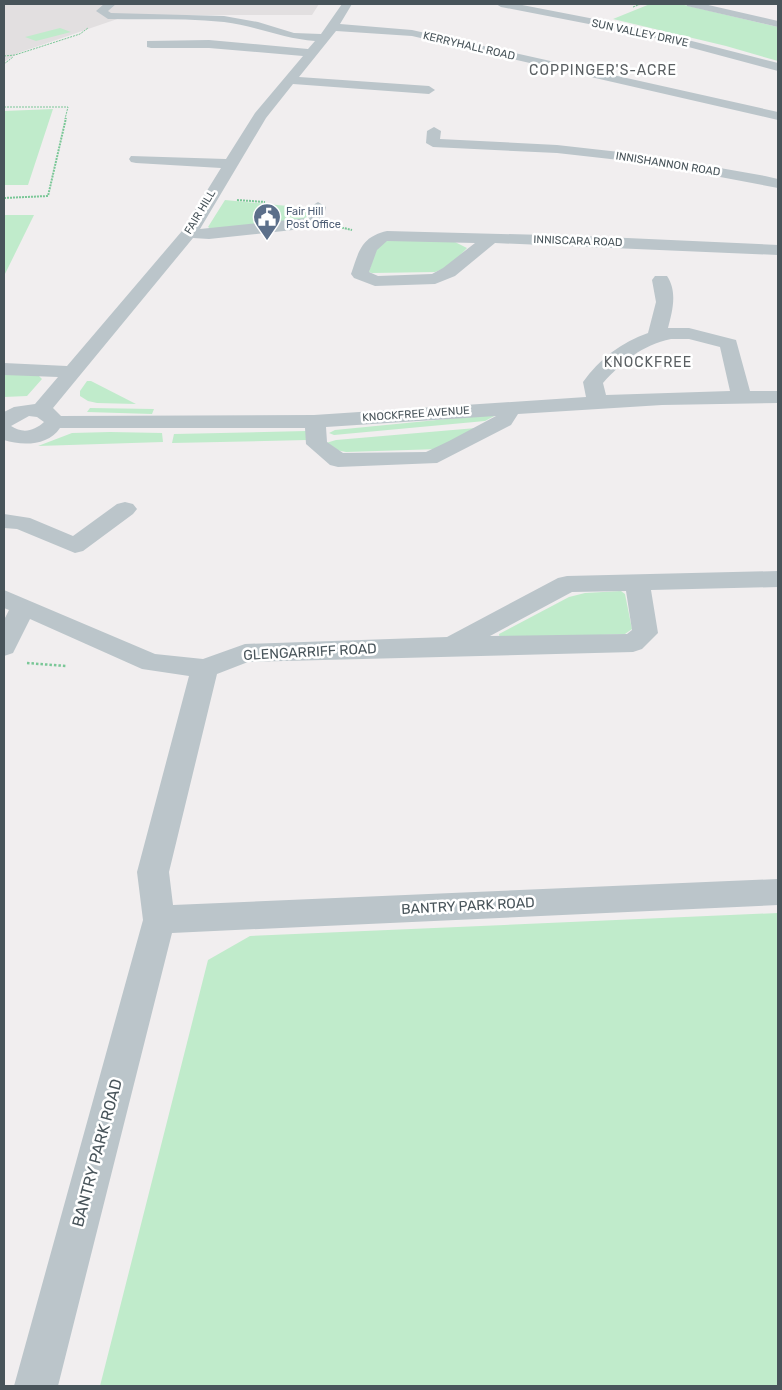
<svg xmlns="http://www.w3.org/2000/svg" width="782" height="1390" viewBox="0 0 782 1390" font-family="Rubik,sans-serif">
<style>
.education{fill:#e2dfe0}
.green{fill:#c0ebcb}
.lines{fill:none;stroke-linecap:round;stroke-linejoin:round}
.path-far2{stroke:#7ac797;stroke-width:1;stroke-dasharray:2 1;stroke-linecap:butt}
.path-far1{stroke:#7ac797;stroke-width:2;stroke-dasharray:2 1;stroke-linecap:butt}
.path{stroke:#7ac797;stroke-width:2.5;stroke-dasharray:2.5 2;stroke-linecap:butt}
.minor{fill:#bbc5ca;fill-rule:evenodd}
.labels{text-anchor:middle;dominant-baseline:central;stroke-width:5;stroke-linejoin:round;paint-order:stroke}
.far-street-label{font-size:11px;fill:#48545a;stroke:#fff}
.far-service-label{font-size:11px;fill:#4e5e75;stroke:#fff;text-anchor:start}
.far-quarter-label{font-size:14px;letter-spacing:1px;fill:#5b6063;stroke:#fff}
.street-label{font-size:14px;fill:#48545a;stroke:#fff}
.near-street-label{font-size:16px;fill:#48545a;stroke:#fff}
</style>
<rect width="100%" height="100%" fill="#f1eeef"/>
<path class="education" d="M 4,4 L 319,4 L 312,15 L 129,15 L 18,53 L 4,62 Z"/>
<path class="green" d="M 650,4 L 680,4 L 778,27 L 778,61 L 726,46 L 613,19 Z
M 60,28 L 71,32 L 36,41 L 25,37 Z
M 53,109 L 28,185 L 4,185 L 4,111 Z
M 225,200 L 308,208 L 307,217 L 304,219 L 211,229 L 208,227 Z
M 4,215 L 34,215 L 4,276 Z
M 386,239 L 455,242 L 467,248 L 450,266 L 435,272 L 372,273 L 369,272 L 377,244 Z
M 11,372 L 37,374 L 42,379 L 27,396 L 4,397 L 4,373 Z
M 87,381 L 91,381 L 136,404 L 97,403 L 88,401 L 80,396 L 80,391 Z
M 90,408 L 154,409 L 152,414 L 87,412 Z
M 498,414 L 485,421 L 334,435 L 329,433 L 335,430 Z
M 476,428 L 439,449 L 346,452 L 336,450 L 326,443 L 336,440 Z
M 306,431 L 307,440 L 172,443 L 174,434 Z
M 110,432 L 162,433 L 163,442 L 38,446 L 72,433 Z
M 621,591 L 625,594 L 632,629 L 625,634 L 500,639 L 499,634 L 569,597 L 585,593 Z
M 778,913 L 778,1386 L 100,1386 L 208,960 L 250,936 Z"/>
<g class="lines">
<path class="path-far2" d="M 633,7 L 641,4
M 4,56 L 15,55 L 80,34 L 88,28
M 4,64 L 13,57
M 4,107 L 68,107 L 65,119"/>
<path class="path-far1" d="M 4,198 L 48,196 L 66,118
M 237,200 L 265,202
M 339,227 L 352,230"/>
<path class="path" d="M 27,663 L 66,666"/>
<path class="minor" d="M 104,4 L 116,4 L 108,11 L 111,13 L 224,16 L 258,22 L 294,33 L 321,34 L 342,4 L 352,4 L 340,24 L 412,30 L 778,112 L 778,120 L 412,36 L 336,31 L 299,77 L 429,86 L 435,90 L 429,94 L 293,84 L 266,118 L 200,229 L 308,218 L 310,207 L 318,202 L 326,207 L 322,224 L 311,228 L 209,239 L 193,238 L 53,408 L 61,416 L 314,415 L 586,397 L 583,382 C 599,359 622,342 648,333 L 656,302 L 652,280 L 655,276 L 667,276 C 678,292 672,312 668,328 L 689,328 L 736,340 L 750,391 L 778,391 L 778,403 L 662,405 L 518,414 L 511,425 L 437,463 L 338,467 L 330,465 L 306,444 L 305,428 L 60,428 C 48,446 22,446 4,440 L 4,412 L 14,407 L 35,404 L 58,377 L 4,375 L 4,363 L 67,366 L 182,231 L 221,168 L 136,163 L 131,162 L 129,159 L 131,156 L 226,159 L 255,113 L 303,56 L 209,48 L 151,48 L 147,47 L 147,41 L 209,40 L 308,49 L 315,41 C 284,39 256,26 224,22 C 186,18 146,20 108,19 L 96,11 ZM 671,339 L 689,339 L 720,347 L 730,391 L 606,395 L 603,383 C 622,362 642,345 671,339 ZM 29,416 L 37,417 L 44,422 C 34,431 23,434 11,426 ZM 496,416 L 449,441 L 426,452 L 343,453 L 327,442 L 326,427 Z
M 496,4 L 517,4 L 641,28 L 778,63 L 778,71 L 640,34 L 501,7 Z
M 686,4 L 704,4 L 778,21 L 778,27 L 687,6 Z
M 434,127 L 441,131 L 440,139 L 557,145 L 646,155 L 765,176 L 778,179 L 778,188 L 646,163 L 557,153 L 433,147 L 426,143 L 427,131 Z
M 387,231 L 583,236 L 778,245 L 778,255 L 495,243 L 455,276 L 435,284 L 375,286 L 354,278 L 351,274 C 359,251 361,237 387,231 ZM 387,241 L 475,243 L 443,268 L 432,274 L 378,276 L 369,272 L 377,250 Z
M 125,502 L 133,504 L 137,509 L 133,514 L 83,551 L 75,553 L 17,529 L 4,528 L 4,514 L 30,518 L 73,536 L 117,504 Z
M 778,571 L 778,587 L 651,590 L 658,633 L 642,649 L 633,652 L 248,662 L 217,674 L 169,872 L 173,905 L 778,879 L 778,905 L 172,933 L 58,1386 L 14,1386 L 143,920 L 137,872 L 189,676 L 142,669 L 30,619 L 13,653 L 4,656 L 4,620 L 9,610 L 4,608 L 4,590 L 155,654 L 203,659 L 245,644 L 447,637 L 558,578 L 567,576 ZM 626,591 L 632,630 L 627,634 L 490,636 L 572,592 Z"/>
</g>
<defs>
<g id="civic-pin" transform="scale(1.4375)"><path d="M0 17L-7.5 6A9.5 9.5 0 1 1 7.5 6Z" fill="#5c6f8a" stroke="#fff"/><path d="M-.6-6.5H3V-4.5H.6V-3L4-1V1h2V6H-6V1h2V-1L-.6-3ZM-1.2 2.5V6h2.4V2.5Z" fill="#fff"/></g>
</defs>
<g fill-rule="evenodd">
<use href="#civic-pin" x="267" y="217"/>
</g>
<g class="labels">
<g class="far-street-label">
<text transform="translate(640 33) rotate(12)">SUN VALLEY DRIVE</text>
<text transform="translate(469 46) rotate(13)">KERRYHALL ROAD</text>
<text transform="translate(668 164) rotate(9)">INNISHANNON ROAD</text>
<text transform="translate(200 212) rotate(-59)">FAIR HILL</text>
<text transform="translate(578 241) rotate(2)">INNISCARA ROAD</text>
<text transform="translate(416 414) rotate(-4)">KNOCKFREE AVENUE</text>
</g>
<g class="far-service-label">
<text x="286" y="211">Fair Hill<tspan x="286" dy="13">Post Office</tspan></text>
</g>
<g class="far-quarter-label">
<text x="603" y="70">COPPINGER'S-ACRE</text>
<text x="648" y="362">KNOCKFREE</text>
</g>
<g class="street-label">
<text transform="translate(310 652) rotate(-3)">GLENGARRIFF ROAD</text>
<text transform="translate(468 906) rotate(-3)">BANTRY PARK ROAD</text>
</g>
<g class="near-street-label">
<text transform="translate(97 1153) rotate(-75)">BANTRY PARK ROAD</text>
</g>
</g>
<rect width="782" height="1390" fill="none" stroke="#48545a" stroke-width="10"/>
</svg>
